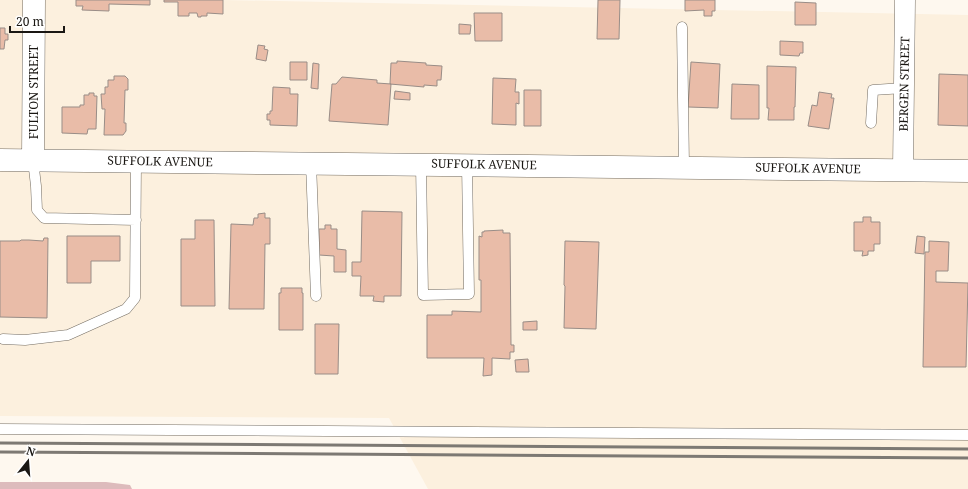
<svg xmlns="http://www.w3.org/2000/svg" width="968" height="489" viewBox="0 0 968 489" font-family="'Noto Serif',serif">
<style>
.built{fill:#fcf0de}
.green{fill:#ddbbbc}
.building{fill:#e9bca8;stroke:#998d87}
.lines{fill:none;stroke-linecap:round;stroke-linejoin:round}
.lane-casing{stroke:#736c62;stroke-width:11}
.street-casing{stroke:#736c62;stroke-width:21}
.secondary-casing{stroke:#736c62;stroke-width:23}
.lane{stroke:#fff;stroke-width:10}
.street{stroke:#fff;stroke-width:20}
.secondary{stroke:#fff;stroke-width:22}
.rail{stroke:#7d7973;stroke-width:3}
.labels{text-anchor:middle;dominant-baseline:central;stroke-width:4;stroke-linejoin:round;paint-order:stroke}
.street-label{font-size:12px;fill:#1a1713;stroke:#fff}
</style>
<rect width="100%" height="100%" fill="#fef8ef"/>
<path class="built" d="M 0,0 L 223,0 L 968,15 L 968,489 L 428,489 L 389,418 L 0,416 Z"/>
<path class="green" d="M 0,482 L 106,482 L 130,485 L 132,489 L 0,489 Z"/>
<path class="building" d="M 76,0 L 150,0 L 150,5 L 109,4 L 109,11 L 82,10 L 83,6 L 76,6 Z
M 164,0 L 223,0 L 223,14 L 207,13 L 207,16 L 201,16 L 201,17 L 198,17 L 197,13 L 189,13 L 189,16 L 178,16 L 178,2 L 164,2 Z
M 598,0 L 620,0 L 619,39 L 597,39 Z
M 685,0 L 715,0 L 715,11 L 712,11 L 712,16 L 704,16 L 704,10 L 685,11 Z
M 795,2 L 816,3 L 816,25 L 795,25 Z
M 474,13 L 502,13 L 502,41 L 475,41 Z
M 459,24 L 471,25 L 470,34 L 459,34 Z
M 0,28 L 5,28 L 5,34 L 8,34 L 8,40 L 5,40 L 4,49 L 0,49 Z
M 780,41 L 803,42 L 803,53 L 800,53 L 799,56 L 780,55 Z
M 258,45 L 265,46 L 264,49 L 268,50 L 266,61 L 256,59 Z
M 397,61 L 426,63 L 426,65 L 442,66 L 441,80 L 437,80 L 437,86 L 424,85 L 424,87 L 390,84 L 391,63 L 397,63 Z
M 290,62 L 307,62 L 307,80 L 290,80 Z
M 691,62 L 720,64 L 718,108 L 688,107 Z
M 313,63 L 319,64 L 318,89 L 311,88 Z
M 767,66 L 796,67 L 795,107 L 794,107 L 794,120 L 768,120 L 769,108 L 767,108 Z
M 939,74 L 968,75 L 968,126 L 938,125 Z
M 114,76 L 125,76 L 128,79 L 128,90 L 125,90 L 124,123 L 126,123 L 126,131 L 123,135 L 104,135 L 105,109 L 102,109 L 101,94 L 105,94 L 105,87 L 108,87 L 108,80 L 114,80 Z
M 342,77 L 377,80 L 377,83 L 391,84 L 388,125 L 329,121 L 332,84 L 336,84 Z
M 493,78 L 516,79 L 515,92 L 519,92 L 519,104 L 516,103 L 516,125 L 492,124 Z
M 732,84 L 759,85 L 759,119 L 731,119 Z
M 273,87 L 290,88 L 290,94 L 298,94 L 297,126 L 270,125 L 270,120 L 267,120 L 267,114 L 270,114 L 270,111 L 272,111 Z
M 524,90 L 541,90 L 541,126 L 524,126 Z
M 395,91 L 410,93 L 410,100 L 394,99 Z
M 819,92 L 832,94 L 831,98 L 834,98 L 829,129 L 808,126 L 812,105 L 817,106 Z
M 89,93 L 94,93 L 94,96 L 97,96 L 96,129 L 88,129 L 87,134 L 62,133 L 62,107 L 80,107 L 80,105 L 84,105 L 84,95 L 89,95 Z
M 362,211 L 402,212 L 401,296 L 384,296 L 384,302 L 373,301 L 374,296 L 360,296 L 361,276 L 352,276 L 352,262 L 361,262 Z
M 265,213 L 265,218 L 270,218 L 270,244 L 265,244 L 264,309 L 229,309 L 231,224 L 253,225 L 254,218 L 258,218 L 258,214 Z
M 863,217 L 871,217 L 871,222 L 880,222 L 880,244 L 874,244 L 874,251 L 868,251 L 868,255 L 862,256 L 863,251 L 854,251 L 854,222 L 863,222 Z
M 195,220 L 214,220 L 215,306 L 181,306 L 181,239 L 195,239 Z
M 325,225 L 331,225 L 331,229 L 337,229 L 337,249 L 346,250 L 346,272 L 334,272 L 334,256 L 319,255 L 319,229 L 325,229 Z
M 503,230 L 503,233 L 510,233 L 511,345 L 514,345 L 514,352 L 510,352 L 510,359 L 492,358 L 492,375 L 483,376 L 484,358 L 427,358 L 427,315 L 452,315 L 452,311 L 481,312 L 481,280 L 479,280 L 479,236 L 482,237 L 482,232 L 484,232 L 484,231 Z
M 67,236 L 120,236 L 120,261 L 91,261 L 91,283 L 67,283 Z
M 917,236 L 925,237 L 924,254 L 915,253 Z
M 44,238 L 48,238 L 47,318 L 0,317 L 0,241 L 20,241 L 21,240 L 29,240 L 43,241 Z
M 565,241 L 599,242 L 596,329 L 564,328 L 565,286 L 564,285 Z
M 929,241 L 949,242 L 948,271 L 936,271 L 936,282 L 968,283 L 966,367 L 923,367 L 925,252 L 929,252 Z
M 281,288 L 302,288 L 302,293 L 303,293 L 303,330 L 279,330 L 279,293 L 281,293 Z
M 537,321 L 537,330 L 523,330 L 523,322 Z
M 315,324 L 339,324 L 338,374 L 315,374 Z
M 528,359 L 529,372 L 516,372 L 515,360 Z"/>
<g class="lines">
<g class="lane-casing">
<path id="lane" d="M 682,27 L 684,166
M 871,123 L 873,90 L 904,88
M 33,160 L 36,186 L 37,210 L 44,218 L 136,220
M 311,163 L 316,296
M 421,164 L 423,295 L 469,294 L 467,164
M 3,339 L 25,340 L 68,335 L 126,309 L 135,298 L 136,161
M 0,429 L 968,435"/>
</g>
<g class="street-casing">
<path id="street" d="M 903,169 L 905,0"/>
</g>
<g class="secondary-casing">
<path id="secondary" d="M 0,160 L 968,171
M 33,160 L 34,0"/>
</g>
<use href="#lane" class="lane"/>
<use href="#street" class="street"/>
<use href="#secondary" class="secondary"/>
<path class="rail" d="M 0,443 L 968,449
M 0,452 L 968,458"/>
</g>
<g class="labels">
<g class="street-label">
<text transform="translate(904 84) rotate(-89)">BERGEN STREET</text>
<text transform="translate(33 92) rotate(-90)">FULTON STREET</text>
<text transform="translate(160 161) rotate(1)">SUFFOLK AVENUE</text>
<text transform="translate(484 164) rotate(1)">SUFFOLK AVENUE</text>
<text transform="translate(808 168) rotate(1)">SUFFOLK AVENUE</text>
</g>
</g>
<g transform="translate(28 461) rotate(17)" stroke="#ffffff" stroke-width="3" paint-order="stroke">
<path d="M0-3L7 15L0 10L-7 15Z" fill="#1a1713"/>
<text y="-6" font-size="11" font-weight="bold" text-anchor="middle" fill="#1a1713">N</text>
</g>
<path d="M10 26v6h54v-6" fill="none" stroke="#1a1713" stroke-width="2"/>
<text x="16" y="26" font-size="12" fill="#1a1713" stroke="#ffffff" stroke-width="3" paint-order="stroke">20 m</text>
</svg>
